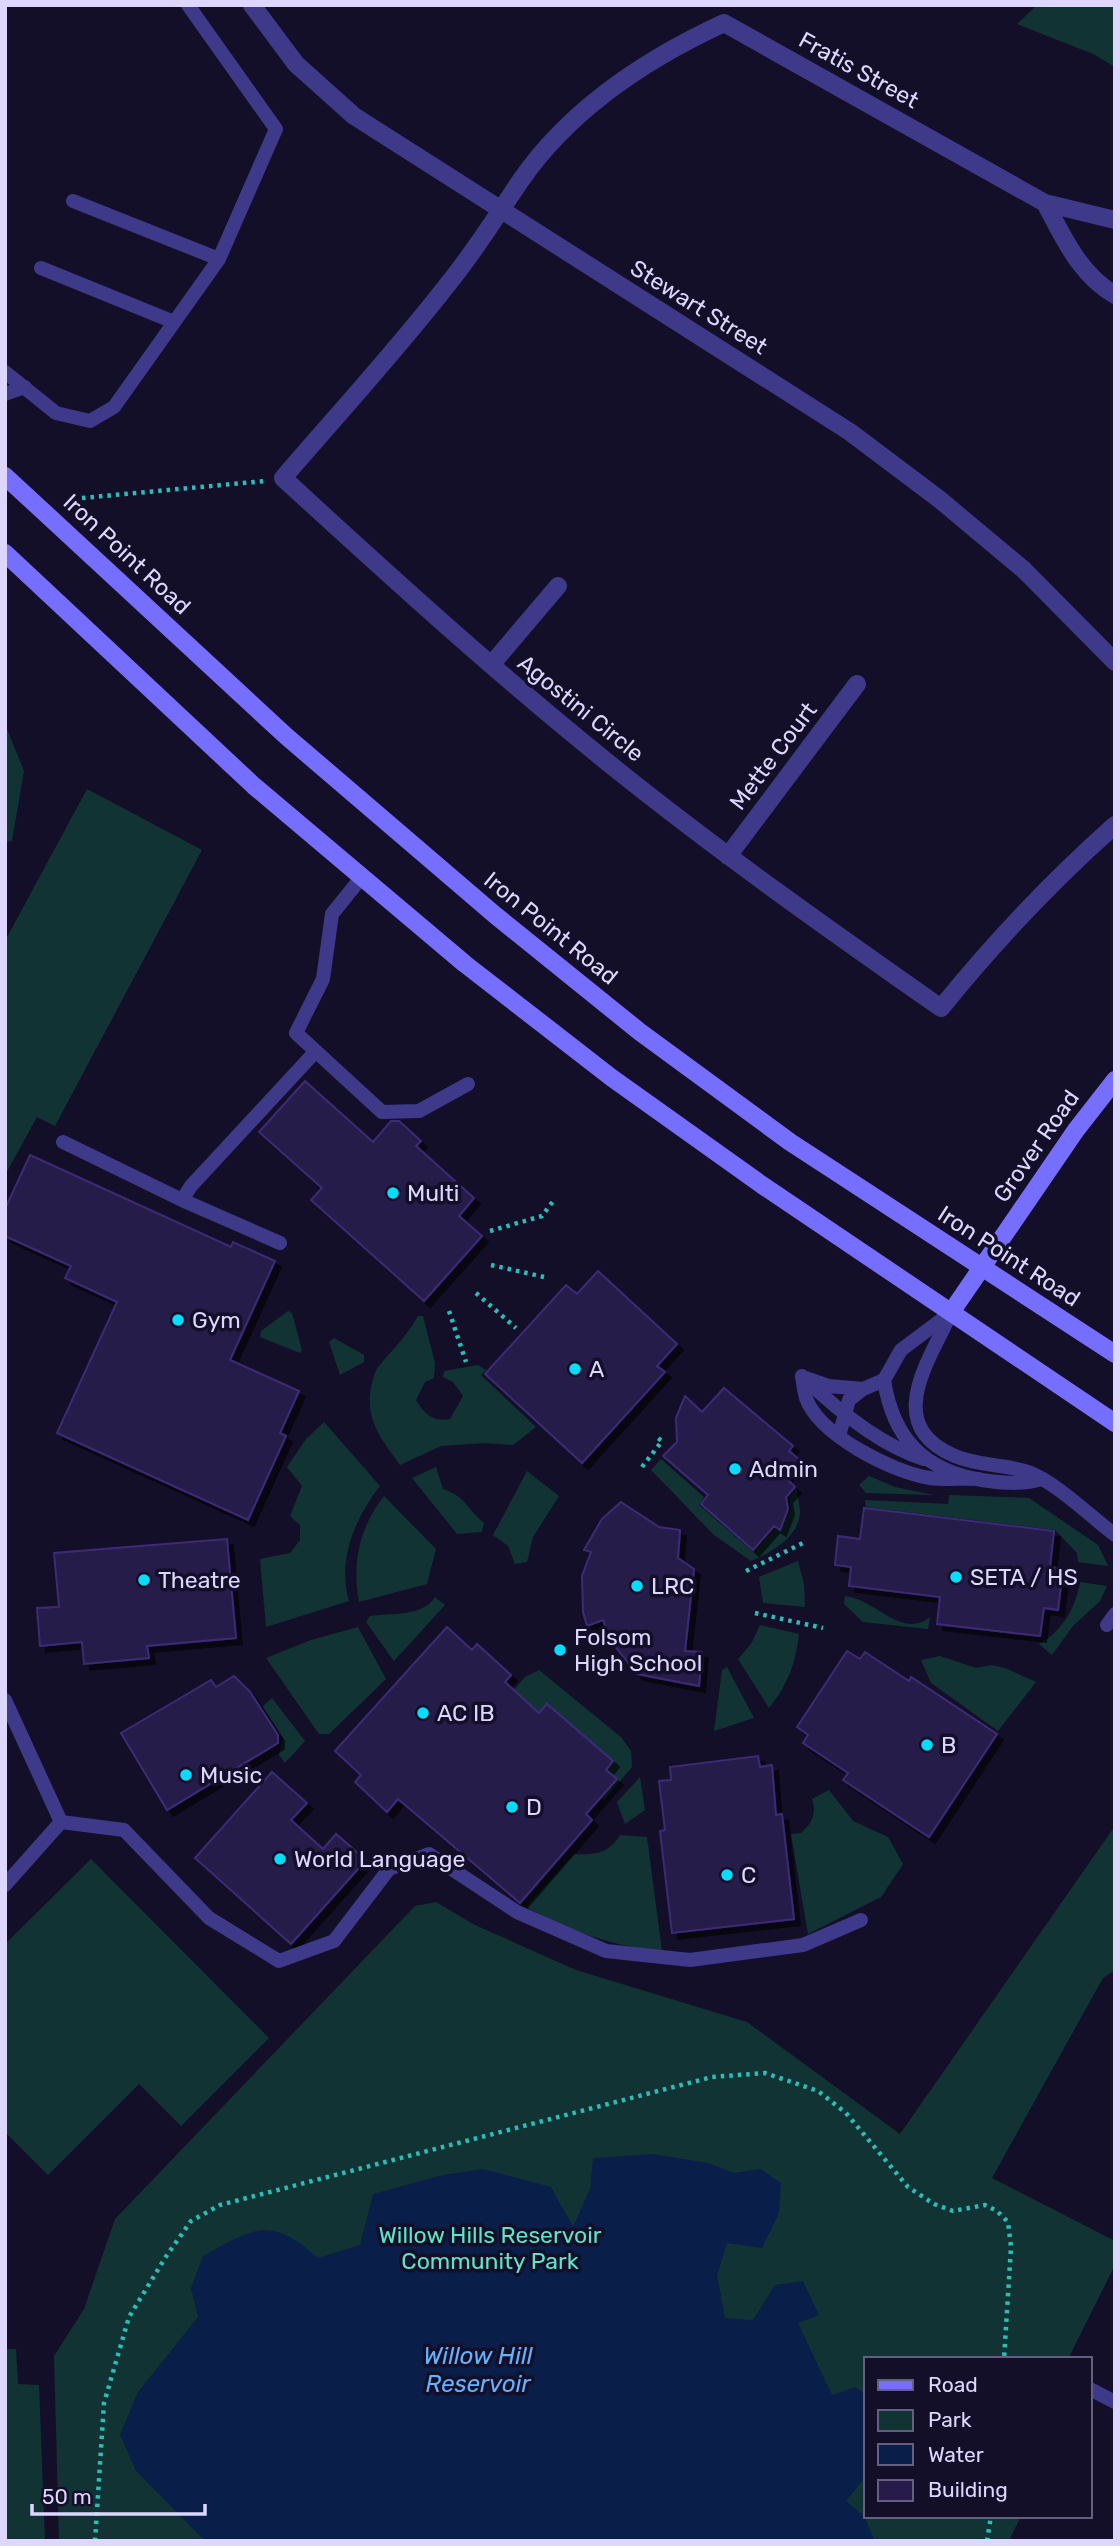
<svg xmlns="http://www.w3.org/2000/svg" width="1120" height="2546" viewBox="0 0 1120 2546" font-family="Rubik,sans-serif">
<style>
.green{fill:#123333}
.water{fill:#091e48}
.building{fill:#261b4a;stroke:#3d2c77;stroke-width:2;filter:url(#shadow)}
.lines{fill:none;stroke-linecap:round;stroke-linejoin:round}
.path{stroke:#2cbdb9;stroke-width:4.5;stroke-dasharray:3.5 5;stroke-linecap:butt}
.lane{stroke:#3f3989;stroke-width:14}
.street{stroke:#3f3989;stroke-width:18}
.secondary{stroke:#766eff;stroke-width:18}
.poi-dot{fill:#03ddff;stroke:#140f28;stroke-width:2.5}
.labels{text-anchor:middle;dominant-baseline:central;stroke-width:7;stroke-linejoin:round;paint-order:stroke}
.street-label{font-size:23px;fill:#ddd7ff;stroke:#140f28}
.poi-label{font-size:23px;fill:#ddd7ff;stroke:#140f28;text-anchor:start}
.park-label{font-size:23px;fill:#5ee4c7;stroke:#140f28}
.water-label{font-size:24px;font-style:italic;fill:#65b2ff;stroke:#140f28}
</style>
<defs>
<filter id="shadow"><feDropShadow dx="6" dy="6" stdDeviation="0" flood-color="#0009"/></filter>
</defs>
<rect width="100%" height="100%" fill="#140f28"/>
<path class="green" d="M 1037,5 L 1115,5 L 1115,67 L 1093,54 L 1017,24 Z
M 5,724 L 24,771 L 12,841 L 5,842 Z
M 87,789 L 202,850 L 55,1126 L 37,1117 L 5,1175 L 5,941 Z
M 288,1311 L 292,1313 L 302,1350 L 300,1353 L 260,1337 L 261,1331 Z
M 418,1316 L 423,1316 L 435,1363 L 434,1378 L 425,1382 L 416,1400 C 424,1414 433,1422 450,1419 L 463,1396 L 453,1382 L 443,1377 L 444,1371 L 478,1365 L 486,1370 L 481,1375 L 536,1427 L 513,1445 L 484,1443 L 441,1446 L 400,1465 C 382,1439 365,1421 371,1387 C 373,1380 374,1373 378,1367 C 392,1350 407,1336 418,1316 Z
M 334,1338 L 364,1355 L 364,1362 L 340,1375 L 329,1342 Z
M 324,1422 L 380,1486 C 355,1518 337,1560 349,1601 L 266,1627 L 260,1559 L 290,1553 L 300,1540 L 300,1525 L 290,1516 L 302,1486 L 287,1467 L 306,1439 Z
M 661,1459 L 704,1497 L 699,1505 L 751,1550 L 755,1551 L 774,1529 L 780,1531 L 791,1508 L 789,1497 L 797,1488 C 797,1495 799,1503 800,1510 C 801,1536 771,1553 751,1561 L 714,1535 L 651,1470 Z
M 436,1467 L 443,1489 C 467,1497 466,1509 484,1523 L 482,1532 L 457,1534 L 412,1478 Z
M 527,1471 L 559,1496 L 533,1537 L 527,1562 L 515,1564 L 508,1546 L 493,1535 Z
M 869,1476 L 895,1487 L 934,1495 L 866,1493 L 859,1485 Z
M 949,1495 L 1029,1498 L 1098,1545 L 1108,1566 L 1078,1562 L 1077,1553 L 1055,1530 L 866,1507 L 865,1500 L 948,1504 Z
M 384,1496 L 436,1549 L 427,1584 L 359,1602 C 352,1563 359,1528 384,1496 Z
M 798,1561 L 804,1584 L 805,1607 L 763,1603 L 759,1577 Z
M 1080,1582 L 1107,1586 L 1100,1601 L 1073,1626 L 1052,1655 L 1039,1644 C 1062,1632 1076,1607 1080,1582 Z
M 845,1596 C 876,1599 901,1640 930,1617 L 928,1629 L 863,1622 L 844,1604 Z
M 435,1597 L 445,1605 L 394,1661 L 366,1622 L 370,1616 C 392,1613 422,1617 435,1597 Z
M 760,1625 L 799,1634 C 795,1665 788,1684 769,1708 L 738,1659 L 751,1644 Z
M 358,1627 L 386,1679 L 329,1734 L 319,1734 L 266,1658 L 311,1640 Z
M 940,1656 L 976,1668 L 991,1665 L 1005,1668 L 1036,1682 L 998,1731 L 931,1683 L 921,1660 Z
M 727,1667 L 754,1718 L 714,1731 L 722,1670 Z
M 539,1670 L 622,1738 L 631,1751 L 632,1767 L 605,1799 L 599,1799 L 617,1779 L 606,1770 L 613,1761 L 530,1705 L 502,1703 L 525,1677 Z
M 272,1698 L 305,1741 L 285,1763 L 279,1755 L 283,1739 L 262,1707 Z
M 640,1777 L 645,1810 L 625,1824 L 617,1802 Z
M 829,1790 L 853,1821 L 888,1837 L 903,1864 L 881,1897 L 808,1934 L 791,1834 L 801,1833 C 812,1823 817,1814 812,1799 Z
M 1115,1826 L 1115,1970 L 1103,1978 L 992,2178 L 1115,2241 L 1115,2265 L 1068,2359 L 866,2359 L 866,2516 L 1021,2516 L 1009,2541 L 59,2541 L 54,2356 L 84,2309 L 115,2219 L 415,1906 L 436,1902 L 475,1925 L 576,1970 L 747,2022 L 900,2134 Z
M 620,1835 L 647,1837 L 662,1951 C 614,1947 567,1930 526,1907 L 574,1854 C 594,1855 609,1854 620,1835 Z
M 91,1859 L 269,2038 L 181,2126 L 139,2084 L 48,2175 L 5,2132 L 5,1944 Z
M 5,2349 L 16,2349 L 18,2384 L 39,2385 L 45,2541 L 5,2541 Z"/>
<path class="water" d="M 653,2154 L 708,2163 L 734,2173 L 760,2169 L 781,2183 L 779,2213 L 762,2248 L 727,2243 L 717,2275 L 725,2318 L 753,2320 L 775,2285 L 803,2281 L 819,2315 L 798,2323 L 832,2395 L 855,2387 L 866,2394 L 866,2476 L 846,2501 L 864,2516 L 875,2541 L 205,2541 L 136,2471 L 120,2435 L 138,2392 L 198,2317 L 191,2288 L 203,2256 C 254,2228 270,2215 318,2258 L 360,2245 L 373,2194 L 443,2175 L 483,2169 L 551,2187 L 573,2227 L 590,2189 L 593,2158 Z"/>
<path class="building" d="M 305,1081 L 373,1142 L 391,1121 L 399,1121 L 421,1141 L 416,1146 L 474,1198 L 459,1216 L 482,1236 L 424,1301 L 311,1200 L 322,1188 L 259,1132 Z
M 30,1155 L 231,1247 L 233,1242 L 275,1261 L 230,1360 L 299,1391 L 280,1433 L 286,1436 L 248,1520 L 57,1433 L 117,1302 L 65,1278 L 71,1266 L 5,1236 L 5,1209 Z
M 598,1271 L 677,1344 L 657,1366 L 665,1372 L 582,1463 L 485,1374 L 566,1285 L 577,1294 Z
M 724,1388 L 793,1446 L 789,1451 L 800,1460 L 785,1477 L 795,1487 L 786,1497 L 788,1509 L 780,1530 L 774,1526 L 753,1550 L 701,1504 L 708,1495 L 663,1456 L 677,1442 L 676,1418 L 685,1396 L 702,1412 Z
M 621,1502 L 659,1527 L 680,1530 L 678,1558 L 694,1569 L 685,1651 L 702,1652 L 699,1686 L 637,1674 L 611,1641 L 603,1620 L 587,1626 L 583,1612 L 582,1576 L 591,1552 L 584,1550 L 602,1519 Z
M 864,1508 L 1054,1531 L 1050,1567 L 1063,1569 L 1058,1610 L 1044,1608 L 1040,1636 L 937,1624 L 940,1597 L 849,1586 L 851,1567 L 835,1565 L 838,1536 L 860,1539 Z
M 227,1539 L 236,1638 L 147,1646 L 149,1658 L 84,1664 L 82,1642 L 40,1646 L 37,1608 L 59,1607 L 54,1553 Z
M 447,1627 L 472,1650 L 477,1644 L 511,1675 L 505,1682 L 539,1713 L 547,1704 L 613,1761 L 606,1770 L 617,1779 L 586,1814 L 592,1820 L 520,1903 L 398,1799 L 387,1812 L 355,1782 L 361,1775 L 335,1751 Z
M 847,1651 L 860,1659 L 865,1652 L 909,1681 L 911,1677 L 997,1734 L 929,1837 L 843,1780 L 848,1773 L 803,1743 L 808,1735 L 797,1727 Z
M 234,1676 L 250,1692 L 278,1735 L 278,1743 L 167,1810 L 121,1733 L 211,1680 L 216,1687 Z
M 758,1756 L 760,1767 L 772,1765 L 776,1815 L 782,1814 L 794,1919 L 672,1933 L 660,1831 L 665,1830 L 659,1781 L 671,1780 L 670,1767 Z
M 272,1772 L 307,1803 L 291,1820 L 323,1849 L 336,1834 L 366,1860 L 291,1944 L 195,1858 Z"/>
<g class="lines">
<path class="path" d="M 82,498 L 265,481
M 490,1231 L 542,1216 L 554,1200
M 491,1265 L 544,1277
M 476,1293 L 516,1328
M 449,1311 L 466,1362
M 642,1467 L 662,1441 L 655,1436
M 746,1571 L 807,1541
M 755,1613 L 823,1628
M 95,2541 L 104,2403 L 129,2317 L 165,2258 L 191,2221 L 220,2205 L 712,2077 L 765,2073 L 818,2091 L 846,2113 L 908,2187 L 934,2204 L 953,2211 L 985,2205 L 997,2211 L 1008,2222 L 1011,2247 L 1004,2359
M 987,2541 L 991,2516"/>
<path class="lane" d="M 73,201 L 219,259
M 41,268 L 174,322
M 5,372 L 56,413 L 90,421 L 114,407 L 219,259 L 276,129 L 188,5
M 5,394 L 25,387
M 361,878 L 332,914 L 323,979 L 296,1033 L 382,1112 L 419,1111 L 468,1084
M 63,1142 L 182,1200 L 280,1243
M 182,1200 L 191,1186 L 316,1051
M 952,1311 C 930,1360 881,1425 955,1456 C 978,1466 1004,1464 1028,1472 C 1056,1482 1091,1517 1115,1535
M 802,1376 C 803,1383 804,1391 806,1398 C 819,1435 892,1472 930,1478 C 945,1480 963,1478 979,1479
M 802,1376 C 836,1409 879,1445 924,1459
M 806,1378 L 829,1386 L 863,1389
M 884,1380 C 893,1438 923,1470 982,1480 C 1002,1483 1022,1485 1041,1479
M 839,1436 L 849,1400 L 863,1389 L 884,1380 L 901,1350 L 949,1314
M 1107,1625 L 1115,1614
M 5,1700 L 61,1822 L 5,1885
M 61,1822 L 124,1830 L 209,1918 L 279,1961 L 334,1941 L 389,1869 L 429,1854 L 517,1912 L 606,1951 L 690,1960 L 803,1945 L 861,1920
M 1090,2389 L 1115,2402"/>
<path class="street" d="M 252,5 L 296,64 L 354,116 L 850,432 L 939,499 L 1024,570 L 1115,662
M 1045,203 C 1064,238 1079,274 1115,295
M 1115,220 L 1045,203 L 724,23 C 646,59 571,108 521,180 C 497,215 475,251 448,284 C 396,351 338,414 283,478 C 392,578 502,678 617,770 C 722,854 831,931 941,1008 C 995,941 1051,882 1115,825
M 491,665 L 558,586
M 728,856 L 857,684"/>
<path class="secondary" d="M 5,476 L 286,736 L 495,915 L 640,1032 L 790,1142 L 1115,1354
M 5,553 L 254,786 L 465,964 L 612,1078 L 762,1185 L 1115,1423
M 952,1311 L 1076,1130 L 1115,1080"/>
</g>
<g class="poi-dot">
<circle cx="393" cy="1193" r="7"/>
<circle cx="178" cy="1320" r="7"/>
<circle cx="575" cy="1369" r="7"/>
<circle cx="735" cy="1469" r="7"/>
<circle cx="956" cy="1577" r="7"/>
<circle cx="144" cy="1580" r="7"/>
<circle cx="637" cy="1586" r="7"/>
<circle cx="560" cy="1650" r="7"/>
<circle cx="423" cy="1713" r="7"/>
<circle cx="927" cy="1745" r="7"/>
<circle cx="186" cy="1775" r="7"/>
<circle cx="512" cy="1807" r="7"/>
<circle cx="280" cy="1859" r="7"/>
<circle cx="727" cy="1875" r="7"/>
</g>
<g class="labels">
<g class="street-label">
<text transform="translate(859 70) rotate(29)">Fratis Street</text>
<text transform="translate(699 307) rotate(32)">Stewart Street</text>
<text transform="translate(127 554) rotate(43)">Iron Point Road</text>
<text transform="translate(581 708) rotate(39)">Agostini Circle</text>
<text transform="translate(773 756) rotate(-53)">Mette Court</text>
<text transform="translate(551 928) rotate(39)">Iron Point Road</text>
<text transform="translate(1036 1146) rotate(-55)">Grover Road</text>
<text transform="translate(1009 1256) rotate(33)">Iron Point Road</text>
</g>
<g class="poi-label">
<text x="407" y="1193">Multi</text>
<text x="192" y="1320">Gym</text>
<text x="589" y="1369">A</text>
<text x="749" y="1469">Admin</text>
<text x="970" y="1577">SETA / HS</text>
<text x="158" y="1580">Theatre</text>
<text x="651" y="1586">LRC</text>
<text x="574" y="1637">Folsom<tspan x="574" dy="26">High School</tspan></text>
<text x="437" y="1713">AC IB</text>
<text x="941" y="1745">B</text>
<text x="200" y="1775">Music</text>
<text x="526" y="1807">D</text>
<text x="294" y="1859">World Language</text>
<text x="741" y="1875">C</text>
</g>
<g class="park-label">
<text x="490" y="2235">Willow Hills Reservoir<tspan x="490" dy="26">Community Park</tspan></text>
</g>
<g class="water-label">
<text x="478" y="2356">Willow Hill<tspan x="478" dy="28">Reservoir</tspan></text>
</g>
</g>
<rect width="1120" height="2546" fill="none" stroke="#ddd7ff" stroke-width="14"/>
<rect x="864" y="2357" width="228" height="161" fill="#140f28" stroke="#645f7e" stroke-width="2"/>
<rect x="878" y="2380" width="35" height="10" fill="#766eff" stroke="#645f7e" stroke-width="2"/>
<text x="928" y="2392" font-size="21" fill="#ddd7ff">Road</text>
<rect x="878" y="2410" width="35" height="21" fill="#123333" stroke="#645f7e" stroke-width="2"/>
<text x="928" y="2427" font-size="21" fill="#ddd7ff">Park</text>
<rect x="878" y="2444" width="35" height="21" fill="#091e48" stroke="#645f7e" stroke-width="2"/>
<text x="928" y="2462" font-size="21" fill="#ddd7ff">Water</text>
<rect x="878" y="2480" width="35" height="21" fill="#261b4a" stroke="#645f7e" stroke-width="2"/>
<text x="928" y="2497" font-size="21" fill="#ddd7ff">Building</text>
<path d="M32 2504v10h173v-10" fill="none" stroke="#ddd7ff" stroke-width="3.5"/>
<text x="42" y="2504" font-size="21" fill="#ddd7ff" stroke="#140f28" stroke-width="5" paint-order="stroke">50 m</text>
</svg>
